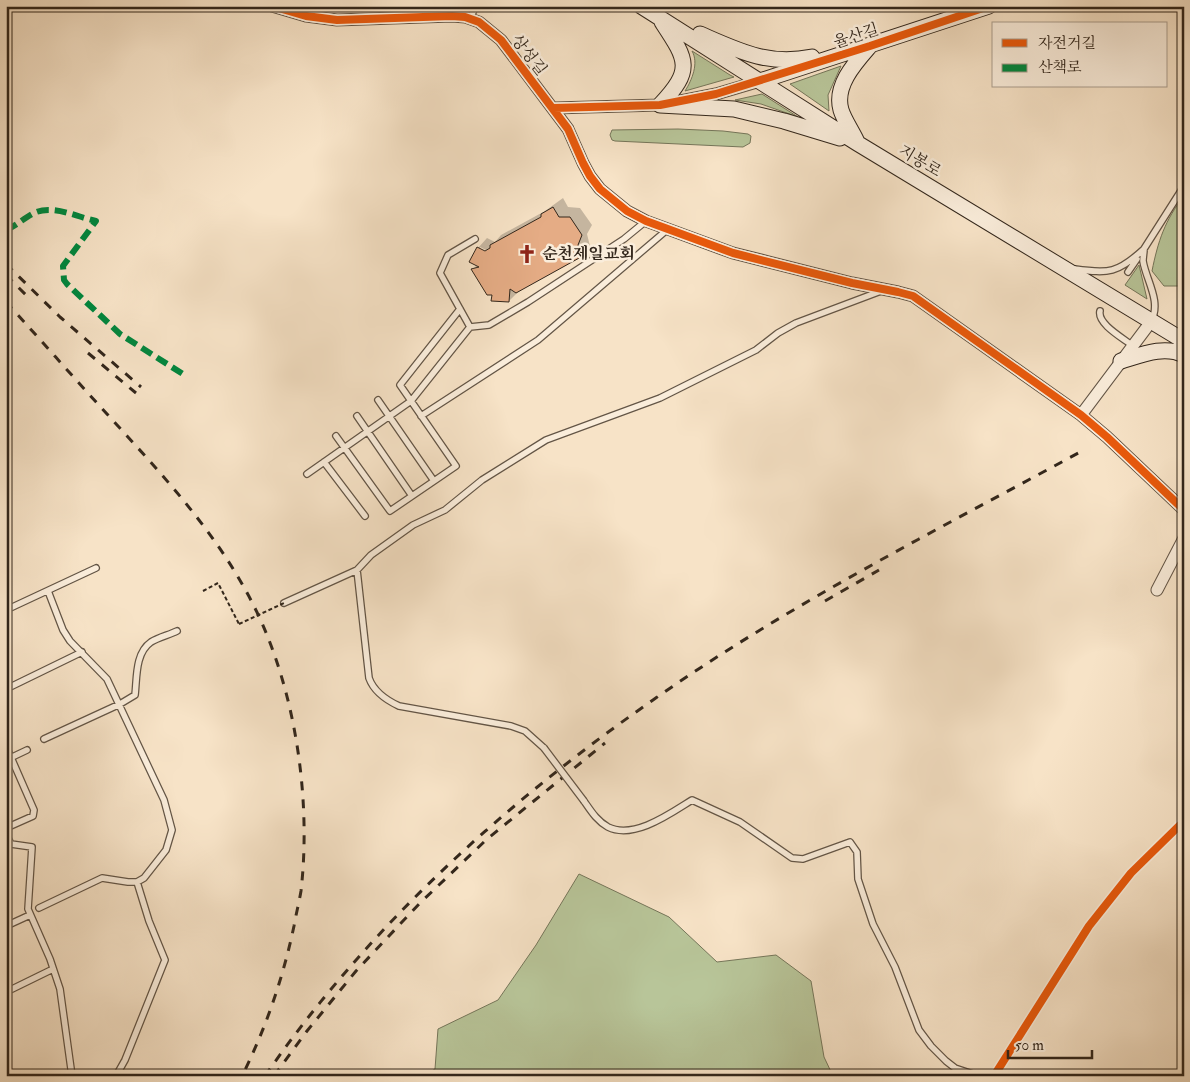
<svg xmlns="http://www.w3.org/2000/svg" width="1190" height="1082" viewBox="0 0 1190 1082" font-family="'IM FELL Double Pica','Noto Serif KR',serif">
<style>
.green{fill:#b8c599;stroke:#75765a}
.shadow{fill:#0003;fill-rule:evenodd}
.building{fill:#e5ac85;stroke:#32261b}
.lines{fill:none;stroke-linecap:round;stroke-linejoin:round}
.lane-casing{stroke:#635546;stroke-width:8}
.street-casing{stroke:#635546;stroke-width:13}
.secondary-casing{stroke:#32261b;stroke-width:17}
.path{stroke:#32261b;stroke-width:2;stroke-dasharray:4 2.5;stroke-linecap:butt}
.lane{stroke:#faeddb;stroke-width:5.5}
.street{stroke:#faeddb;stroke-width:11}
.secondary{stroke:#faeddb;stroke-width:15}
.rail{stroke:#32261b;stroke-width:3;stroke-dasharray:9 9;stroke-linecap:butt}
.lane-bridge-casing{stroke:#635546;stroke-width:8;stroke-linecap:butt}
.path-bridge{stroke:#32261b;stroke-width:2;stroke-dasharray:4 2.5;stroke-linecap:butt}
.lane-bridge{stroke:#faeddb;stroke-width:5.5}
.quiet{stroke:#00873e;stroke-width:6;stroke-dasharray:12 6;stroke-linecap:butt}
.cycleway-casing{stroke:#faeddb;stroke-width:11}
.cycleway{stroke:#e8590c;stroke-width:8}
.labels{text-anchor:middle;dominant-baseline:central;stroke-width:5;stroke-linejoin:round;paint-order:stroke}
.street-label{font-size:16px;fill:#32261b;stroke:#faeddb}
.poi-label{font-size:16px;font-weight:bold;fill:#32261b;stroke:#faeddb;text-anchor:start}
</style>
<rect width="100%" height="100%" fill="#f7e3c7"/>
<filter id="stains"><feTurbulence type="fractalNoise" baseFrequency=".004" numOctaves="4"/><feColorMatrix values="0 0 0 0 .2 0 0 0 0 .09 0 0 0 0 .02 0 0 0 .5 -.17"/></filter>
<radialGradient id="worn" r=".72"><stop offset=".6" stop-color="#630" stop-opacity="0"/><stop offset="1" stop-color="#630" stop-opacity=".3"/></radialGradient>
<path class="green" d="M 692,51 L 730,75 L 734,77 L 685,91 C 692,80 699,63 692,51 Z
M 841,66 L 828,95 L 829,111 L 790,84 Z
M 762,94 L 798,117 L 761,104 L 735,100 Z
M 678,129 L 723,131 L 748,134 L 751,136 L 750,143 L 743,147 L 615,141 L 612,140 L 610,135 L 612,130 Z
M 1184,196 L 1184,286 L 1164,286 L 1152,271 C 1158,241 1165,220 1184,196 Z
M 1139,265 L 1147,299 L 1125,285 Z
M 579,874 L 669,917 L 717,962 L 776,955 L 811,981 L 824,1057 L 833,1076 L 423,1076 L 435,1069 L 438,1029 L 498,1000 L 536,945 Z"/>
<path class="shadow" d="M 563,198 L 568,207 L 580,208 L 592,225 L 587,234 L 590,246 L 580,256 L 519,291 L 509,301 L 493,294 L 473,269 L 478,264 L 478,248 L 487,238 L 495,242 L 501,235 L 545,211 ZM 480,247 L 492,253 L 480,250 Z"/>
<path class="building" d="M 553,207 L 559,217 L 570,217 L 582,235 L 578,245 L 581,257 L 516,293 L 510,289 L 509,302 L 491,301 L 492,295 L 487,295 L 471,269 L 479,267 L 469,262 L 477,247 L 485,251 L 490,248 L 490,245 L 541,217 L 541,214 Z"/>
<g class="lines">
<g class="lane-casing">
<path id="lane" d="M 470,18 L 476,6
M 475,239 L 448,255 L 440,273 L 470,327 L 489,325 L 528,302 L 624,239 L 646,221
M 1142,252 L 1184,186
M 1075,269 C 1109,274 1118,273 1144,249 C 1144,253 1143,257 1143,261 C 1146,280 1162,302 1151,321
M 1128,272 L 1137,259
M 1100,311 C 1097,324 1123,338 1133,346
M 378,400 L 434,481
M 357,416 L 412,496
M 421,416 L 538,340 L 668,229
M 336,436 L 390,511 L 456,466 L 400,385 L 460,309
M 324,462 L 365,516
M 307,474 L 411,401 L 470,327
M 357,570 L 369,678 C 374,692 386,700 399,706 L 511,726 L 525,731 L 544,748
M 284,603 L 357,570 L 371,555 L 413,525 L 445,510 L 482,480 L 546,440 L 660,398 L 756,350 L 778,333 L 796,323 L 881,291
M 6,610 L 96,568
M 6,689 L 82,652
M 44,739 L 120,704 L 135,695 C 137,678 135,653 151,642 C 159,637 169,635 177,631
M 6,746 L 34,810 L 33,816 L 6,828
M 6,760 L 27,750
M 584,801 C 591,811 597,821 608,827 C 634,840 671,813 692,800 L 740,822 L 792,858 L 803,859 L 850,842 L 857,852 L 858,879 L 873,924 L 895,967 L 919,1030 L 931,1046 L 946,1061 L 955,1068 L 979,1076
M 6,834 L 11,844 L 32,847 L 28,909 L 50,959 L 60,989 L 72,1076
M 39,908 L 102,878 L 128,882 L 137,882 L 144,878 L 166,850 L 172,830 L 164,800 L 107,679 L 70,641 L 63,630 L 48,591
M 6,926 L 30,915
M 6,992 L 53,969
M 116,1076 L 125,1060 L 165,960 L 149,921 L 137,882
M 1182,1076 L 1184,1075"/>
</g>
<g class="street-casing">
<path id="street" d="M 272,6 L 306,16 L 337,20 L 452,16 L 465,17 L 479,22 L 501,40 L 568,129 L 583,163 L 590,176 L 600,189 L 627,211 L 646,221 L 733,253 L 852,283 L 898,292 L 913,296 L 1081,415 L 1107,437 L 1184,510
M 554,108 L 660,105 L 716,94 L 760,81
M 1081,415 L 1150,323
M 1157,590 L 1184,538"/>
</g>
<g class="secondary-casing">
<path id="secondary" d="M 641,6 L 857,143 L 1184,341
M 700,34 C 739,51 768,66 812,57
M 760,81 L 989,6
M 660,105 L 734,109 L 784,121 L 840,138
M 660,105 C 694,69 687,60 662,22
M 857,142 C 852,131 844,120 841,110 C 834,86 855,63 869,47
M 1121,361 C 1141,355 1164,345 1184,355"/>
</g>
<path class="path" d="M 203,591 L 218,583 L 239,624"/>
<use href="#lane" class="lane"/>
<use href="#street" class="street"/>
<use href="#secondary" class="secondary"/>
<path class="rail" d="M 6,264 L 60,317 L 141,387
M 6,275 L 26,295
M 6,302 C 40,339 73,377 107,414 C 157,469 210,525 246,591 C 294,677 312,794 301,891 C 299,903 296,914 294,926 C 283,978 266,1028 242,1076
M 88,353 L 136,393
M 825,601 L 879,570
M 265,1076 C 368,927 505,803 653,700 C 788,605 937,530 1082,451
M 274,1076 L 307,1031 L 356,971 L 419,904 L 486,840 L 605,743"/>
<g class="lane-bridge-casing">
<path id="lane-bridge" d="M 544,748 L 584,801"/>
</g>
<path class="path-bridge" d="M 239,624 L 284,603"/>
<use href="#lane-bridge" class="lane-bridge"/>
<path class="quiet" d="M 6,230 C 16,226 24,218 34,213 C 52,204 77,217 96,221 L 63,266 L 64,280 L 67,284 L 120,334 L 186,376"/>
<g class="cycleway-casing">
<path id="cycleway" d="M 272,6 L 306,16 L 337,20 L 452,16 L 465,17 L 479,22 L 501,40 L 568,129 L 583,163 L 590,176 L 600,189 L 627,211 L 646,221 L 733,253 L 852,283 L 898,292 L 913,296 L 1081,415 L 1107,437 L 1184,510
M 554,108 L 660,105 L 716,94 L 870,46 L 989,6
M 994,1076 L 1089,926 L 1131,873 L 1184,821"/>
</g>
<use href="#cycleway" class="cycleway"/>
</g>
<defs>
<g id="church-bare" transform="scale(1.5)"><path d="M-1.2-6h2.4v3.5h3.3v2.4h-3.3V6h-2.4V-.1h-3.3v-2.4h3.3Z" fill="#8f2418" stroke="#faeddb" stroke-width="2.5" paint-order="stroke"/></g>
</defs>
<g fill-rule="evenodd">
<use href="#church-bare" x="527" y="254"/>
</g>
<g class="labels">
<g class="street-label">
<text transform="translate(856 36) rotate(-18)">율산길</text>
<text transform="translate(529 55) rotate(52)">상성길</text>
<text transform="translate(920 161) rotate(31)">지봉로</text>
</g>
<g class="poi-label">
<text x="542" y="254">순천제일교회</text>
</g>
</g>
<rect width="1190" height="1082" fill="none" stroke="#f7e3c7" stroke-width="25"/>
<rect x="8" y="8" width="1175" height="1067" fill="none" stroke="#32261b" stroke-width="2.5"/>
<rect x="12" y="12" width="1165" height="1057" fill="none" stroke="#32261b"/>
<rect x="992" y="22" width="175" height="65" fill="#faeddb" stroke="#aa9d8e"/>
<rect x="1002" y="39" width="25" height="8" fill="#e8590c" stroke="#aa9d8e"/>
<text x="1038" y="48" font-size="15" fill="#32261b">자전거길</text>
<rect x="1002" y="64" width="25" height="8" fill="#00873e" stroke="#aa9d8e"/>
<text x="1038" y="72" font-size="15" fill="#32261b">산책로</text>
<path d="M1008 1050v8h84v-8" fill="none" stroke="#32261b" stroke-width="2.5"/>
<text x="1015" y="1050" font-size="15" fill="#32261b" stroke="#faeddb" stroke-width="4" paint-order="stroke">50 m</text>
<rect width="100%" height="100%" filter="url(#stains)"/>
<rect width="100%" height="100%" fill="url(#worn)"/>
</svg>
